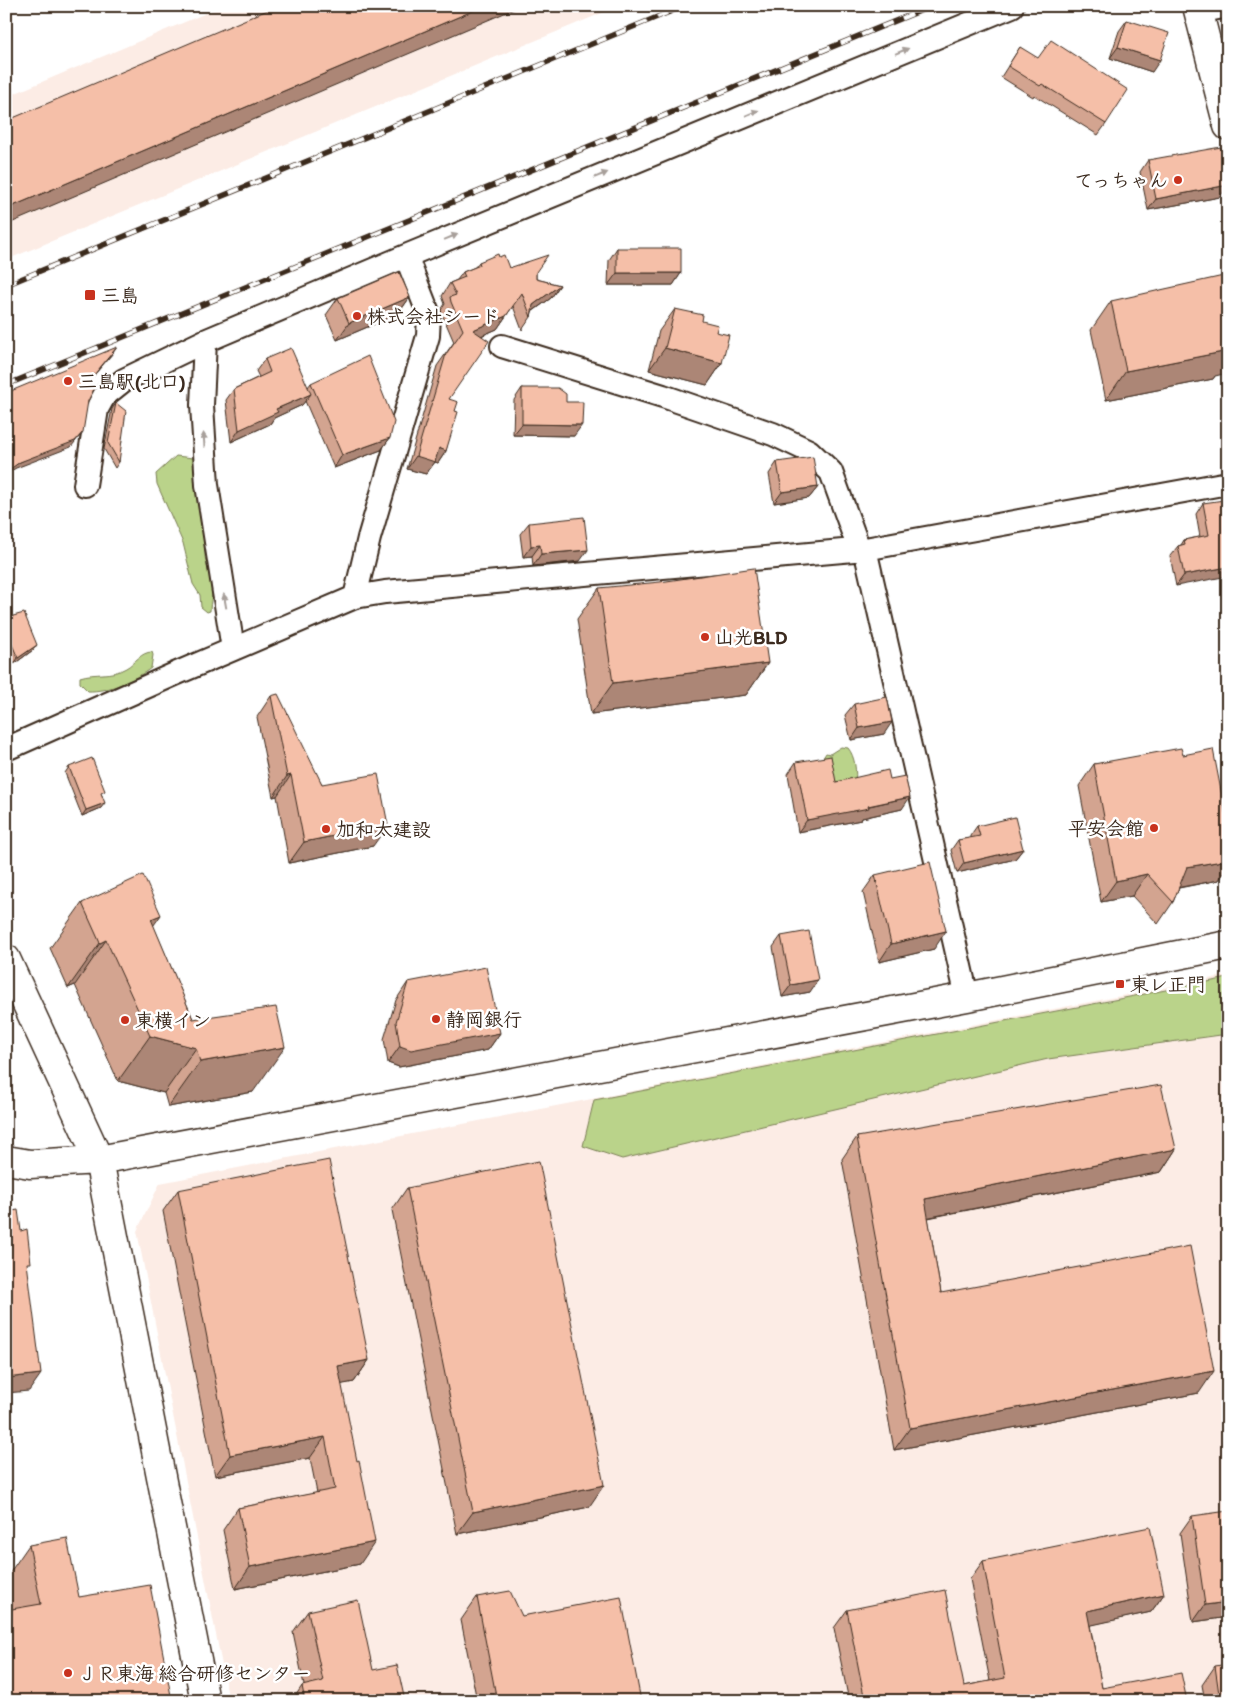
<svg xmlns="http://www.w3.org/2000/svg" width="1234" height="1707" viewBox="0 0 1234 1707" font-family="Itim,'Klee One',sans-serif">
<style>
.built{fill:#fcece5}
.green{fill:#bad38a;stroke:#7a7e54}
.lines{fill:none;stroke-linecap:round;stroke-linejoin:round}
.minor-casing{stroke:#3b2a1e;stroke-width:26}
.tertiary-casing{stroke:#3b2a1e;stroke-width:31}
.minor{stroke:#fff;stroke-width:22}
.tertiary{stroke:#fff;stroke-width:28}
.rail-casing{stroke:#3b2a1e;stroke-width:5.5}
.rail{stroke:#fff;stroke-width:4;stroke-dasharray:11;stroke-linecap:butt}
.wall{fill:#d3a490;stroke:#3b2a1e}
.shaded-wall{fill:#ac8676;stroke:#3b2a1e}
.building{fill:#f5bfa8;stroke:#3b2a1e}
.oneway{fill:#a79f9a}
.poi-dot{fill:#c8321e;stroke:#fff;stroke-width:2}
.labels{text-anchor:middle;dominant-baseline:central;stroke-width:5;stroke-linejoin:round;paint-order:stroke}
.poi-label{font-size:19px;font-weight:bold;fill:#3b2a1e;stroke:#fff;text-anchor:start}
</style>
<rect width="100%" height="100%" fill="#fff"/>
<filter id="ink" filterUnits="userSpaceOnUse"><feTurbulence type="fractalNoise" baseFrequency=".02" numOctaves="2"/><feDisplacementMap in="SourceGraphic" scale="10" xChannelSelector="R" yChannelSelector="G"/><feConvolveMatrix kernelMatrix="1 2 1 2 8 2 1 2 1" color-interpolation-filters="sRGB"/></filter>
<g filter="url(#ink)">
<path class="built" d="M 223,6 L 619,6 L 6,260 L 6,97 Z
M 1228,975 L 1228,1701 L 229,1701 L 137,1231 L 160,1183 Z"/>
<path class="green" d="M 176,456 L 193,458 L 198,464 L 206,539 C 201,557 210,570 212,587 C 213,595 210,602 210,611 L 207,612 L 201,607 L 200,595 L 193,584 L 183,543 L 157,484 L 156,474 Z
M 152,652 L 153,655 L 151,668 C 135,680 108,692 88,691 L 80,683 L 80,677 C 95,672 111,677 126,668 C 135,663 141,652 152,652 Z
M 841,747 L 848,748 C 855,756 857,773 855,783 L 838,793 L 821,761 L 826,753 L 830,754 Z
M 1228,978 L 1228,1034 L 1048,1059 L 622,1159 L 583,1146 L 594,1100 Z"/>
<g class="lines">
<g class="minor-casing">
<path id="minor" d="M 1198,12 L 1228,6
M 205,341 L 202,405 L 207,485 L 233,649
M 502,346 L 663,396 L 773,434 L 809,451 L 831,472 L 859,549
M 85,485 L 97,409 L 104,396 L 124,380 L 205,341 L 406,256 L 1012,6
M 865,549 L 967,997
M 355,597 L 369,538 L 428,336 L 429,315 L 406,256
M 6,749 L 175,674 L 355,597 L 385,592 L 865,549 L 1228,483"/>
</g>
<g class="tertiary-casing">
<path id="tertiary" d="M 1197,6 L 1228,126
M 6,959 L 99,1160 L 205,1701
M 6,1160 L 30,1164 L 99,1160 L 967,997 L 1228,945"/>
</g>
<use href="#minor" class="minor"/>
<use href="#tertiary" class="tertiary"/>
<g class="rail-casing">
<path id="rail" d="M 6,285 L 684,6
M 6,385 L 932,6"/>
</g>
<use href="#rail" class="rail"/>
</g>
<path class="wall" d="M 1127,20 L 1152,72 L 1110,58 L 1119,31 Z
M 1020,47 L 1106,124 L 1098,135 L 1034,95 L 1033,97 L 1001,77 Z
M 1148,160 L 1220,197 L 1148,210 L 1140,172 Z
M 617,248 L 681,273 L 673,285 L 608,285 L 609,260 Z
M 499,257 L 509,268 L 536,272 L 536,279 L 560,285 L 551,298 L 532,312 L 531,317 L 522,330 L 513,306 L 497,329 L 481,336 L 449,399 L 455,411 L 446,451 L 438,463 L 435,462 L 426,474 L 407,469 L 437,366 L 454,342 L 442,314 L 441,310 L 445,304 L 442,296 L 450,283 L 457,280 L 463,272 L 475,267 L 479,262 Z
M 410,297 L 398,314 L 337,340 L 326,315 L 338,298 Z
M 1111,301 L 1215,376 L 1213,379 L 1106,400 L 1091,330 Z
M 675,309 L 702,321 L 716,332 L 722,363 L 707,385 L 649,370 L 659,331 Z
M 265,359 L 308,387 L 311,383 L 390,438 L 381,450 L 334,468 L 305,401 L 302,405 L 274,418 L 270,424 L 231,442 L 226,400 L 234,389 L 259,377 L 256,371 Z
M 522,388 L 566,402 L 574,436 L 513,435 L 514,400 Z
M 116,403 L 119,462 L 115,468 L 104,449 L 112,409 Z
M 777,462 L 818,487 L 809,498 L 774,503 L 769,474 Z
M 1203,503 L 1228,520 L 1176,586 L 1170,556 L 1178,546 L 1181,545 L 1184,540 L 1200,537 L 1196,514 Z
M 529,523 L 580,561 L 533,566 L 532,556 L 523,557 L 520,534 Z
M 599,588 L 768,663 L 746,695 L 591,714 L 577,619 Z
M 6,618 L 33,650 L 14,664 L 6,646 Z
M 271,696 L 322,784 L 373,846 L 289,863 L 277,796 L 273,797 L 257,717 Z
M 854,704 L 884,734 L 851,740 L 845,715 Z
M 1183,755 L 1228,827 L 1228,867 L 1219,880 L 1179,888 L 1173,902 L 1158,924 L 1132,896 L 1101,902 L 1079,786 L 1094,764 Z
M 796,762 L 836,782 L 890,779 L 902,809 L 862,818 L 861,820 L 798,832 L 788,774 Z
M 69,767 L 102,795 L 101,808 L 82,816 L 65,773 Z
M 977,826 L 1023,849 L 1015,859 L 957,873 L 951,850 L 958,840 L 970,838 L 970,836 Z
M 875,875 L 934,949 L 879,962 L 863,892 Z
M 82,903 L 153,925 L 193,1019 L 253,1092 L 168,1107 L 164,1093 L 118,1081 L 75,985 L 68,988 L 50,948 Z
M 781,936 L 810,992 L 782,997 L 773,947 Z
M 408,982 L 500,1033 L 488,1050 L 399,1067 L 388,1063 L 384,1039 L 396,1000 Z
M 857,1137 L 1176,1149 L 1161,1172 L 928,1218 L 941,1293 L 1199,1393 L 894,1450 L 842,1159 Z
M 407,1188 L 589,1507 L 457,1534 L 392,1210 Z
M 178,1190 L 369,1360 L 354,1382 L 341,1384 L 360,1564 L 235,1589 L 223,1530 L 238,1508 L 317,1493 L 310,1458 L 215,1476 L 163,1211 Z
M 1192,1516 L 1228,1617 L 1193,1622 L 1180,1533 Z
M 29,1545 L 79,1597 L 6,1701 L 6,1578 Z
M 983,1561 L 1164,1594 L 1151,1612 L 1090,1625 L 1102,1688 L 1187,1701 L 849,1701 L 834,1628 L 847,1610 L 964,1686 L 990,1681 L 970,1579 Z
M 477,1597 L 522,1616 L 641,1701 L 477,1701 L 461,1620 Z
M 308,1611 L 373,1670 L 405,1701 L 292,1701 L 302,1686 L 304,1685 L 293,1632 Z
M 1215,1666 L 1228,1701 L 1205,1701 L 1202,1685 Z"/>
<path class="shaded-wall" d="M 484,6 L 521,6 L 6,225 L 6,209 Z
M 1118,47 L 1160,60 L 1152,72 L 1110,58 Z
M 1228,185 L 1220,197 L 1148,210 L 1156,199 Z
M 617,273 L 681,273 L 673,285 L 608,285 Z
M 560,285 L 551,298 L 530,313 L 533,305 Z
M 410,297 L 398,314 L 337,340 L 349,323 Z
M 506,316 L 497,329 L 464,343 L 473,330 Z
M 117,347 L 113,353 L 84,387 L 89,381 Z
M 665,348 L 722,363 L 707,385 L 649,370 Z
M 1228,351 L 1228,373 L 1215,376 L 1213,379 L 1106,400 L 1126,371 Z
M 311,394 L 302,405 L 274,418 L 270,424 L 231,442 L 239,430 L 276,409 Z
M 522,424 L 582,425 L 574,436 L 513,435 Z
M 83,432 L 71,447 L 16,468 L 6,474 L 6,472 L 8,470 L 20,462 Z
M 390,438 L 381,450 L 334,468 L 342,455 Z
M 439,448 L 446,451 L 438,463 L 435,462 L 426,474 L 407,469 L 416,456 Z
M 818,487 L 809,498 L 774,503 L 782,492 Z
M 540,545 L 532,556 L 523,557 L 531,546 Z
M 588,550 L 580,561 L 533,566 L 541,554 Z
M 1228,567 L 1228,576 L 1176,586 L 1184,575 Z
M 37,645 L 33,650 L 14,664 L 18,658 Z
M 768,663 L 746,695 L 591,714 L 613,683 Z
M 892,722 L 884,734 L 851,740 L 859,728 Z
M 291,775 L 277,796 L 273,797 L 287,776 Z
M 910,797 L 902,809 L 862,818 L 861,820 L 798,832 L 807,820 Z
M 105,803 L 101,808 L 82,816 L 86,810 Z
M 388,825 L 373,846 L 289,863 L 304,842 Z
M 1023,849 L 1015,859 L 957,873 L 964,863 Z
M 1228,860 L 1228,867 L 1219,880 L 1171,889 L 1187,867 Z
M 1147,874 L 1132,896 L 1101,902 L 1116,881 Z
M 161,915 L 129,960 L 151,919 Z
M 946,931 L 934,949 L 879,962 L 891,944 Z
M 106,940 L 75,985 L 68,988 L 100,943 Z
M 818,980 L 810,992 L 782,997 L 791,985 Z
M 500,1033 L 488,1050 L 399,1067 L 388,1063 L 400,1046 Z
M 150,1036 L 196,1048 L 164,1093 L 118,1081 Z
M 285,1047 L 253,1092 L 168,1107 L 200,1062 Z
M 1176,1149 L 1161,1172 L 910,1221 L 925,1199 Z
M 369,1360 L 354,1382 L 323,1388 L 338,1366 Z
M 1214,1371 L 1199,1393 L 894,1450 L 910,1428 Z
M 41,1374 L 29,1391 L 6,1393 L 6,1378 Z
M 325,1437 L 310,1458 L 215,1476 L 230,1455 Z
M 604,1485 L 589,1507 L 457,1534 L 473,1512 Z
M 375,1542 L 360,1564 L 235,1589 L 250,1567 Z
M 1164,1594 L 1151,1612 L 1074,1629 L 1087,1611 Z
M 1228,1602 L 1228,1617 L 1193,1622 L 1205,1605 Z"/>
<path class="building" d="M 277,6 L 484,6 L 6,209 L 6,121 Z
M 1127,20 L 1169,33 L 1160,60 L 1118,47 Z
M 1051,40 L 1128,90 L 1106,124 L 1042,84 L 1040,86 L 1008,66 L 1020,47 L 1038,58 Z
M 1221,147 L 1228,181 L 1228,185 L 1156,199 L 1148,160 Z
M 617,248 L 681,248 L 681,273 L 617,273 Z
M 498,254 L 499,257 L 504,255 L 509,268 L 548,255 L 536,272 L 536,279 L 560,285 L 533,305 L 531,317 L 522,293 L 506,316 L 473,330 L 489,341 L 449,399 L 458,402 L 455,411 L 458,412 L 446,451 L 439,448 L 435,462 L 416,456 L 446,354 L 463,330 L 451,302 L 450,297 L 456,295 L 450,283 L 465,277 L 463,272 L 480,265 L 479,262 Z
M 399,272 L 410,297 L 349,323 L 338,298 Z
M 1228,275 L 1228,351 L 1126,371 L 1111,301 Z
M 675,309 L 703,315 L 702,321 L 718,325 L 716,332 L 729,335 L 722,363 L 665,348 Z
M 117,347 L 89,381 L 95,387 L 88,401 L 83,432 L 75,441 L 20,462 L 6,472 L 6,393 Z
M 291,348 L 311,394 L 276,409 L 278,412 L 239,430 L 234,389 L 270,372 L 265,359 Z
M 368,356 L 394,422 L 390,438 L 342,455 L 311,383 Z
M 522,388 L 558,388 L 566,394 L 566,402 L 583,402 L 582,425 L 522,424 Z
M 116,403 L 126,411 L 119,462 L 108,443 Z
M 813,457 L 818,487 L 782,492 L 777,462 Z
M 1224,500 L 1228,520 L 1228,567 L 1184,575 L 1178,546 L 1185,544 L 1184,540 L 1209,535 L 1203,503 Z
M 584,517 L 588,550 L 541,554 L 540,545 L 531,546 L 529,523 Z
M 754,568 L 768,663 L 613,683 L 599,588 L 660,582 Z
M 24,613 L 37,645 L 18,658 L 6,631 L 6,618 Z
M 278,694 L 322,784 L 378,774 L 388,825 L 304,842 L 291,775 L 287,776 L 271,696 Z
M 887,697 L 892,722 L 859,728 L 854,704 Z
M 1181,748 L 1183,755 L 1213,749 L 1228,827 L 1228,860 L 1187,867 L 1173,902 L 1147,874 L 1116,881 L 1094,764 Z
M 831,756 L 836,782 L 888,770 L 890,779 L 905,776 L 910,797 L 868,806 L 869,808 L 807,820 L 796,762 Z
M 92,758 L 105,791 L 101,793 L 105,803 L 86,810 L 69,767 Z
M 1015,817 L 1023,849 L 964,863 L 958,840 L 980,836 L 977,826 Z
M 930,862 L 946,931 L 891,944 L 875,875 Z
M 143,875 L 161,915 L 151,919 L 193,1019 L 276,1007 L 285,1047 L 200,1062 L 196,1048 L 150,1036 L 106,940 L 100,943 L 82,903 Z
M 809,931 L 818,980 L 791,985 L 781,936 Z
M 486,967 L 500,1033 L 411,1050 L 400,1046 L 396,1022 L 408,982 Z
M 1161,1085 L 1176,1149 L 925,1199 L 941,1293 L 1190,1246 L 1214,1371 L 910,1428 L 857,1137 Z
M 329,1160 L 369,1360 L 338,1366 L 357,1461 L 359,1460 L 375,1542 L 250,1567 L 238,1508 L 335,1489 L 325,1437 L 230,1455 L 178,1190 Z
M 539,1161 L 604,1485 L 473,1512 L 407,1188 Z
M 18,1210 L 21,1231 L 27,1229 L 31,1263 L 27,1263 L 41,1374 L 6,1378 L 6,1212 Z
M 1228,1511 L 1228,1602 L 1205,1605 L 1192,1516 Z
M 1150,1527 L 1164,1594 L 1087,1611 L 1102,1688 L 1181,1673 L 1187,1701 L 865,1701 L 847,1610 L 945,1590 L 964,1686 L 1005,1678 L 983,1561 Z
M 67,1538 L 79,1597 L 150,1585 L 172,1701 L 6,1701 L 6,1610 L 41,1604 L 29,1545 Z
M 510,1591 L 522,1616 L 621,1597 L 641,1701 L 497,1701 L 477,1597 Z
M 358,1600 L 373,1670 L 397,1665 L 405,1701 L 305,1701 L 302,1686 L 323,1681 L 308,1611 Z
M 1228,1664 L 1228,1701 L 1220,1701 L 1215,1666 Z"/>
<defs><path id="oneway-solid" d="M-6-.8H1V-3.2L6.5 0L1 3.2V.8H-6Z" transform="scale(1.25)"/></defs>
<g class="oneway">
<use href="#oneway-solid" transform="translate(902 51) rotate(-22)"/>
<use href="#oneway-solid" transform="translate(752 113) rotate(-22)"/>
<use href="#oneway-solid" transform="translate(601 175) rotate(-22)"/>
<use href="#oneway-solid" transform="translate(451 237) rotate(-22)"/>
<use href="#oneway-solid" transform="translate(204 440) rotate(-94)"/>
<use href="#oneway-solid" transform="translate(225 601) rotate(-100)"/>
</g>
</g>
<g class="poi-dot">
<circle cx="1178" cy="180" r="5"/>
<rect x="84" y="289" width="12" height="12" rx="2.5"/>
<circle cx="357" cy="316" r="5"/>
<circle cx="68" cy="381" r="5"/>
<circle cx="705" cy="637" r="5"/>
<circle cx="1154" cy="828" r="5"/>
<circle cx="326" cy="829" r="5"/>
<rect x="1115" y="979" width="10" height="10" rx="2.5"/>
<circle cx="436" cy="1019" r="5"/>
<circle cx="125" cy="1020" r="5"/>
<circle cx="68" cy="1673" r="5"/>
</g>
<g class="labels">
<g class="poi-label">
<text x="1168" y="180" text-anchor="end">てっちゃん</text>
<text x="101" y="295">三島</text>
<text x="367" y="316">株式会社シード</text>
<text x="78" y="381">三島駅(北口)</text>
<text x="715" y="637">山光BLD</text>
<text x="1144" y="828" text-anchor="end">平安会館</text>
<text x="336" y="829">加和太建設</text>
<text x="1130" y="984">東レ正門</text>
<text x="446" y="1019">静岡銀行</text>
<text x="135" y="1020">東横イン</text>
<text x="78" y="1673">ＪＲ東海 総合研修センター</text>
</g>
</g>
<rect width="1234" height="1707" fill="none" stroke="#fff" stroke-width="25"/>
<rect x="12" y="12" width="1209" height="1682" fill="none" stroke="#3b2a1e" stroke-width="2" filter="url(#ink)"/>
</svg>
